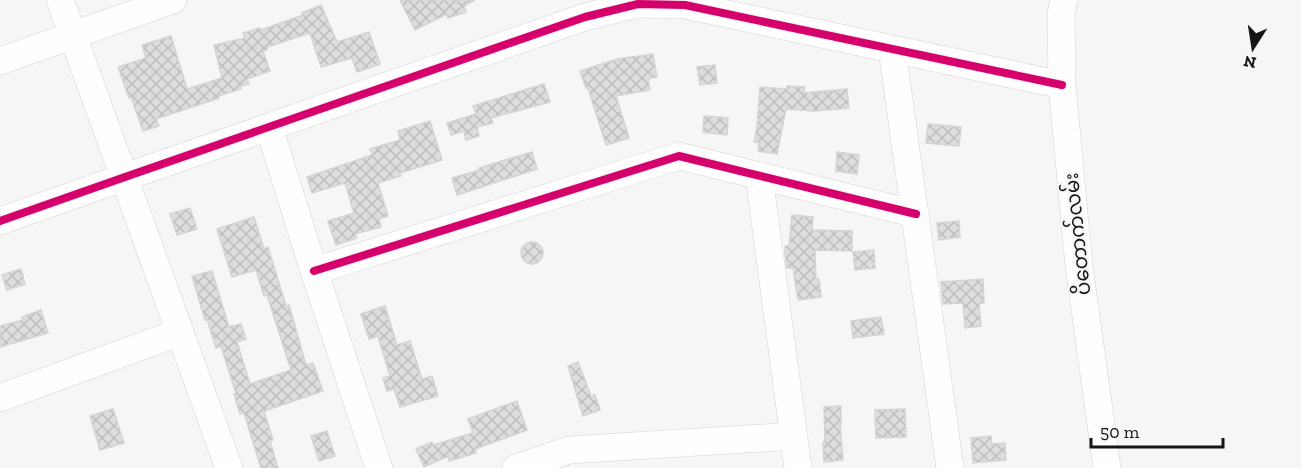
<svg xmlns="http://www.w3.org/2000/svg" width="1301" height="468" viewBox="0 0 1301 468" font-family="'Zilla Slab','Noto Sans Myanmar',serif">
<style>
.building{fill:url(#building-cross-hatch);stroke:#d5d4d4;stroke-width:1.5}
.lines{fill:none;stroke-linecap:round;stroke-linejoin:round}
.minor-casing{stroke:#d3d3d3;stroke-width:28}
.minor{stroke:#fefefe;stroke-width:27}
.cycleway-casing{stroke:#f7f5f8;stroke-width:11}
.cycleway{stroke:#d6006c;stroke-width:8}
.labels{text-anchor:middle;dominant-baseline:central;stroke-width:4.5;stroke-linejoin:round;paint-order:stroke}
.street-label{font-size:20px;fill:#161516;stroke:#f7f5f8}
</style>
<defs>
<pattern id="building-cross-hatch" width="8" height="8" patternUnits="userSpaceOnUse" patternTransform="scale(1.5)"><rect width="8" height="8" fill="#dedddd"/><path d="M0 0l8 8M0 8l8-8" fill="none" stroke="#bebdbd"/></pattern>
</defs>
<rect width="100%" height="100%" fill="#f7f6f7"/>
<path class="building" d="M 400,0 L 475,0 L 464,6 L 466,12 L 448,18 L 447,14 L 415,30 Z
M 321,5 L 337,42 L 369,32 L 380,64 L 357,72 L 352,58 L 321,67 L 310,33 L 267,47 L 267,50 L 263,51 L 270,71 L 247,79 L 249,84 L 240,86 L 241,89 L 218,96 L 219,98 L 156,119 L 159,126 L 143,131 L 131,97 L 129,98 L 118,67 L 146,58 L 142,45 L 171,36 L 187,89 L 222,78 L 214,45 L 245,38 L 243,33 L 260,28 L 261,30 L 303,15 L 302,13 Z
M 653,54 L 657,77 L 648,79 L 650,90 L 616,96 L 629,138 L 606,145 L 588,88 L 586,88 L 580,71 L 617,59 Z
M 715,65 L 717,83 L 700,85 L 697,67 Z
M 544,84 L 550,102 L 491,118 L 493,123 L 477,127 L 479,136 L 466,140 L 464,131 L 451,135 L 447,123 L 476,114 L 473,106 Z
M 787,86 L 805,87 L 804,93 L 847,89 L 849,108 L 814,111 L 786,109 L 777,154 L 758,151 L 759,143 L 754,142 L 757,127 L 760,87 L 787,89 Z
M 704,116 L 728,118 L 727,135 L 703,132 Z
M 430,121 L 442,160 L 400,173 L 401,176 L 378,183 L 388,216 L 379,219 L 381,227 L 355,234 L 357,238 L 336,245 L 328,221 L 354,213 L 345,183 L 312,193 L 307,177 L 372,155 L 370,149 L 400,140 L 398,131 Z
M 928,124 L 961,127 L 959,146 L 926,143 Z
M 532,152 L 537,169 L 457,195 L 452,178 L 480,170 L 479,168 L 505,160 Z
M 837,152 L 859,155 L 857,174 L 836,171 Z
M 190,208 L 197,229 L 177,235 L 170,214 Z
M 792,215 L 813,217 L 812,230 L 852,231 L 852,251 L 815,250 L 816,279 L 819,279 L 821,297 L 798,300 L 793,268 L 787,268 L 785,255 L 785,246 L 789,246 Z
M 254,217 L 264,249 L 268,247 L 286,306 L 289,305 L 306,365 L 313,363 L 323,391 L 264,411 L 273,440 L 270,441 L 278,468 L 261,468 L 244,413 L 240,414 L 234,394 L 236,394 L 221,346 L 216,348 L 207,319 L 205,320 L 192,276 L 212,271 L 229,327 L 241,324 L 246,339 L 237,342 L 250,384 L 291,370 L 267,295 L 264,296 L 256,270 L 232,277 L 217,229 Z
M 959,221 L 960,237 L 939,240 L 937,223 Z
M521 253a11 11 0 1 1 22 0a11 11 0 1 1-22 0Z
M 874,250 L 875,268 L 855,270 L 853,252 Z
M 21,269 L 25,284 L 7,290 L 2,275 Z
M 983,279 L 984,303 L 979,303 L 981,326 L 965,328 L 963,303 L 943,304 L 941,282 Z
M 385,306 L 397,345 L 410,341 L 422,379 L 432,376 L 438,396 L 400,407 L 394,389 L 387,391 L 383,378 L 390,376 L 378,336 L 369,339 L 361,314 Z
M 41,310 L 48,333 L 0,347 L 0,326 L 23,320 L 22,317 Z
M 881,317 L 884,334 L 853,338 L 851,321 Z
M 578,362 L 591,396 L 595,395 L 600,410 L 583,416 L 568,366 Z
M 517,401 L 527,430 L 475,449 L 476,453 L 449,461 L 448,456 L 424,467 L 416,449 L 432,442 L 433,445 L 473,433 L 468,419 Z
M 841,406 L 841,424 L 840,424 L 843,460 L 824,462 L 823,442 L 825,442 L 824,407 Z
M 113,409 L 124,443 L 100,450 L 90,416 Z
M 905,409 L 906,437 L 876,438 L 875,410 Z
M 327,431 L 335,456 L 319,461 L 311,436 Z
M 991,436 L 992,444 L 1005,443 L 1006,460 L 973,463 L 971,438 Z"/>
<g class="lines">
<g class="minor-casing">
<path id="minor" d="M 60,0 L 229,468
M 1064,0 L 1061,14 L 1062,85 L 1079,266 L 1107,468
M 892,49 L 950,468
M 0,61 L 173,0
M 269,127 L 314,271 L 379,468
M 759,176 L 798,468
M 0,221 L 125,177 L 585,17 L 638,4 L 685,5 L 1062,85
M 314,271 L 679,156 L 916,214
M 0,398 L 180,332
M 516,468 L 569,450 L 794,436"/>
</g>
<use href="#minor" class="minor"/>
<g class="cycleway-casing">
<path id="cycleway" d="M 0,221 L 125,177 L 585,17 L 638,4 L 685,5 L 1062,85
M 314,271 L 679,156 L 916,214"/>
</g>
<use href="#cycleway" class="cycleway"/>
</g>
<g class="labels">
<g class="street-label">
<text transform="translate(1077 234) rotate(-96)">ပိတောက်လမ်း</text>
</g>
</g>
<g transform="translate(1253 48) rotate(192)" stroke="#f7f5f8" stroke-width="4.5" paint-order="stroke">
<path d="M0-4.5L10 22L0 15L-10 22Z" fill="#161516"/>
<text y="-9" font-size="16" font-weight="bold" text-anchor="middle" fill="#161516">N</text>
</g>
<path d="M1091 438v9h132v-9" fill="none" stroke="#161516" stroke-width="3"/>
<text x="1100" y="438" font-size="18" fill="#161516" stroke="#f7f5f8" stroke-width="4.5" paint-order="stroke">50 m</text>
</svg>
